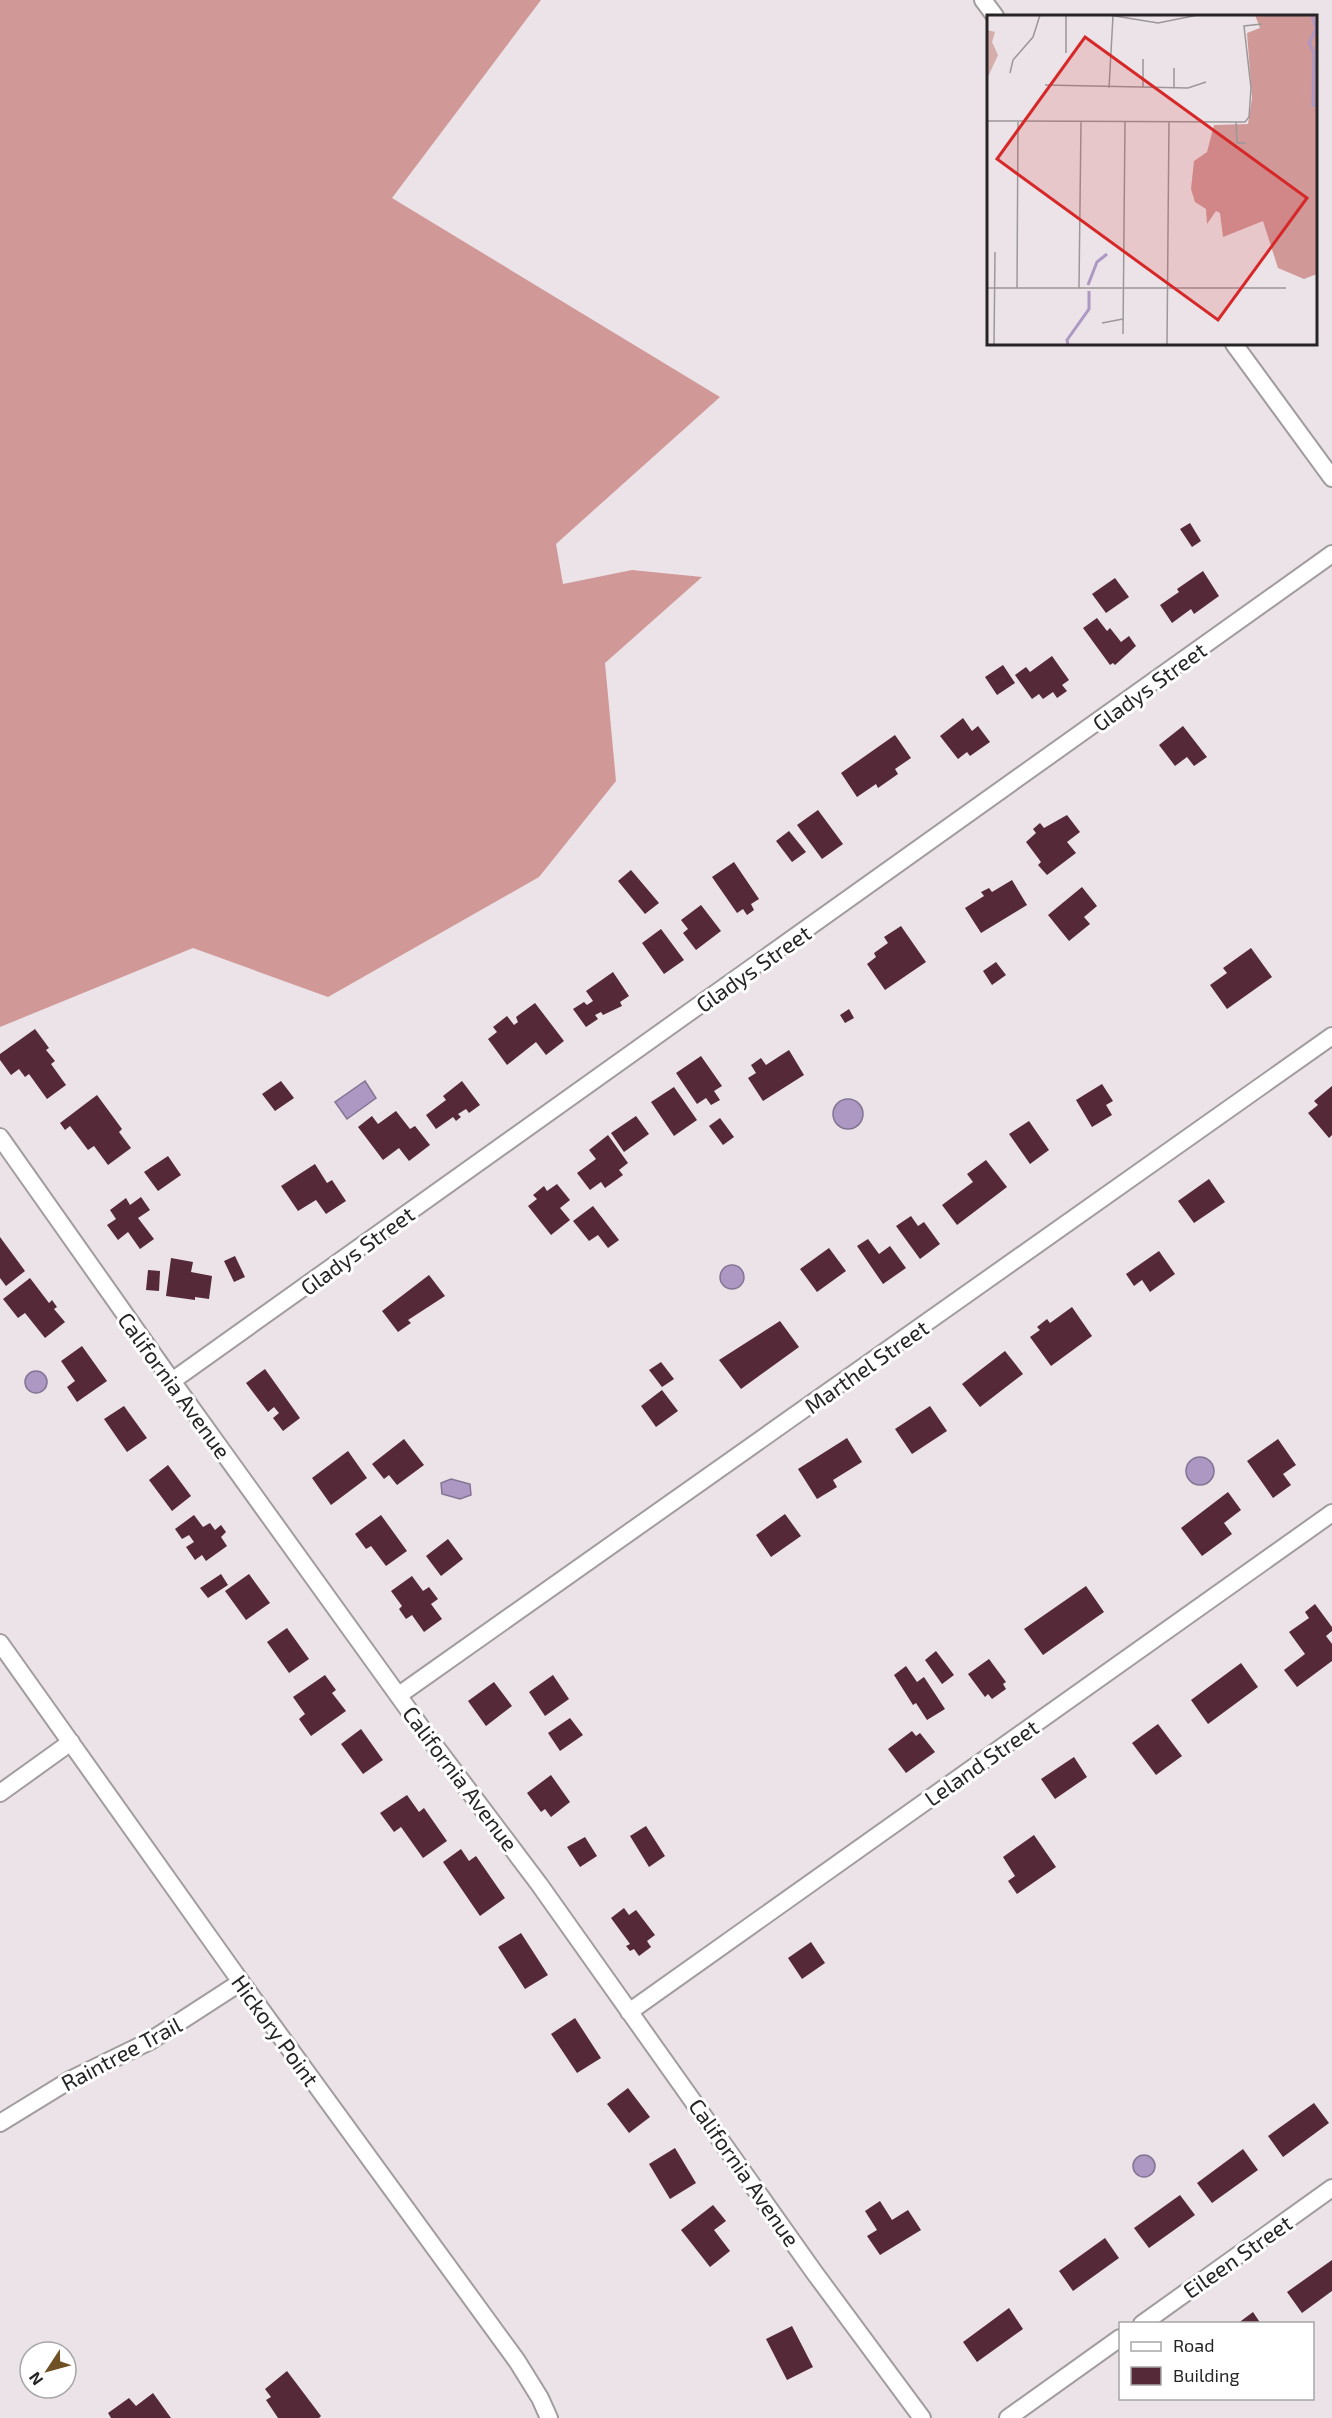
<svg xmlns="http://www.w3.org/2000/svg" width="1332" height="2418" viewBox="0 0 1332 2418" font-family="'Exo 2',sans-serif">
<style>
.forest{fill:#d19898}
.water{fill:#ad97c3;stroke:#847494;stroke-width:1.5}
.building{fill:#552937}
.lines{fill:none;stroke-linecap:round;stroke-linejoin:round}
.street-casing{stroke:#a29c9f;stroke-width:20}
.street{stroke:#fff;stroke-width:16}
.labels{text-anchor:middle;dominant-baseline:central;stroke-width:6;stroke-linejoin:round;paint-order:stroke}
.street-label{font-size:22px;fill:#262425;stroke:#fff}
.inset-river{fill:none;stroke:#ad97c3;stroke-width:3}
.inset-road{fill:none;stroke:#9c9799;stroke-width:1.5}
.view{fill:#d62828;fill-opacity:0.15;stroke:#d62828;stroke-width:3}
.inset-edge{fill:none;stroke:#262425;stroke-width:3}
</style>
<rect width="100%" height="100%" fill="#ebe3e7"/>
<path class="forest" d="M 0,0 L 541,0 L 392,198 L 720,397 L 556,544 L 563,584 L 632,570 L 702,577 L 605,663 L 616,781 L 539,877 L 328,997 L 193,948 L 0,1027 Z"/>
<path class="water" d="M 365,1081 L 376,1098 L 347,1119 L 335,1102 Z
M833 1114a15 15 0 1 1 30 0a15 15 0 1 1-30 0Z
M720 1277a12 12 0 1 1 24 0a12 12 0 1 1-24 0Z
M25 1382a11 11 0 1 1 22 0a11 11 0 1 1-22 0Z
M1186 1471a14 14 0 1 1 28 0a14 14 0 1 1-28 0Z
M 451,1479 L 470,1484 L 471,1495 L 460,1499 L 442,1494 L 441,1483 Z
M1133 2166a11 11 0 1 1 22 0a11 11 0 1 1-22 0Z"/>
<path class="building" d="M 1190,523 L 1201,541 L 1192,547 L 1180,529 Z
M 1203,571 L 1219,596 L 1194,614 L 1191,609 L 1172,623 L 1160,605 L 1179,592 L 1177,589 Z
M 1115,578 L 1129,597 L 1106,613 L 1092,594 Z
M 1097,618 L 1107,631 L 1110,628 L 1121,642 L 1129,636 L 1136,646 L 1115,665 L 1113,663 L 1110,665 L 1083,628 Z
M 1052,656 L 1069,680 L 1062,685 L 1067,691 L 1057,698 L 1053,692 L 1043,699 L 1039,694 L 1032,699 L 1015,675 L 1026,667 L 1030,672 Z
M 1003,665 L 1015,683 L 997,695 L 985,677 Z
M 963,718 L 972,731 L 978,726 L 990,742 L 970,756 L 967,752 L 958,759 L 940,736 Z
M 1183,726 L 1207,757 L 1194,766 L 1187,757 L 1175,766 L 1159,745 Z
M 895,735 L 911,758 L 895,769 L 898,774 L 878,788 L 876,784 L 857,797 L 841,773 Z
M 818,810 L 843,844 L 822,859 L 797,825 Z
M 1067,815 L 1080,832 L 1067,842 L 1076,853 L 1047,875 L 1038,865 L 1041,862 L 1026,842 L 1036,833 L 1033,829 L 1040,823 L 1044,828 Z
M 789,831 L 806,852 L 792,862 L 776,841 Z
M 734,862 L 759,899 L 751,904 L 754,910 L 747,915 L 743,909 L 737,913 L 712,877 Z
M 631,870 L 659,903 L 645,914 L 618,881 Z
M 1012,880 L 1027,905 L 981,933 L 965,908 L 984,896 L 981,892 L 989,888 L 992,892 Z
M 1082,887 L 1097,906 L 1084,917 L 1090,924 L 1069,941 L 1048,915 Z
M 701,905 L 721,931 L 696,950 L 683,933 L 688,929 L 681,920 Z
M 901,926 L 926,962 L 885,990 L 867,964 L 876,957 L 874,953 L 888,943 L 884,937 Z
M 661,929 L 684,960 L 664,974 L 642,943 Z
M 1251,948 L 1272,977 L 1227,1009 L 1210,985 L 1227,973 L 1223,968 Z
M 996,962 L 1006,975 L 992,985 L 983,971 Z
M 613,972 L 629,996 L 620,1002 L 622,1006 L 603,1015 L 601,1012 L 595,1015 L 598,1019 L 586,1027 L 573,1009 L 584,1002 L 587,1005 L 593,1001 L 586,991 Z
M 535,1003 L 564,1041 L 546,1055 L 536,1042 L 507,1065 L 488,1039 L 497,1032 L 493,1027 L 507,1016 L 514,1025 L 518,1022 L 516,1017 Z
M 849,1009 L 854,1018 L 845,1023 L 840,1015 Z
M 35,1029 L 49,1048 L 46,1050 L 55,1061 L 51,1064 L 66,1085 L 47,1099 L 29,1074 L 25,1077 L 19,1069 L 11,1075 L 0,1060 L 0,1054 Z
M 789,1050 L 804,1075 L 763,1101 L 748,1078 L 756,1073 L 751,1065 L 761,1058 L 766,1065 Z
M 701,1056 L 722,1086 L 714,1091 L 720,1100 L 711,1105 L 706,1098 L 697,1104 L 676,1073 Z
M 281,1081 L 294,1098 L 275,1111 L 262,1094 Z
M 462,1081 L 480,1105 L 469,1113 L 466,1109 L 458,1114 L 461,1117 L 456,1121 L 453,1117 L 436,1129 L 426,1115 L 446,1100 L 443,1096 Z
M 1102,1084 L 1113,1101 L 1106,1105 L 1112,1115 L 1092,1127 L 1076,1100 Z
M 1332,1086 L 1332,1135 L 1329,1138 L 1308,1113 L 1318,1105 L 1314,1101 Z
M 674,1087 L 697,1120 L 674,1136 L 651,1102 Z
M 97,1095 L 122,1129 L 119,1132 L 131,1148 L 108,1165 L 94,1146 L 88,1150 L 70,1126 L 65,1130 L 60,1123 Z
M 396,1111 L 410,1129 L 415,1126 L 430,1145 L 409,1161 L 399,1148 L 383,1160 L 358,1127 L 372,1116 L 378,1124 Z
M 636,1116 L 649,1134 L 624,1152 L 611,1133 Z
M 720,1118 L 734,1137 L 723,1145 L 709,1126 Z
M 1029,1121 L 1049,1150 L 1030,1164 L 1009,1134 Z
M 608,1135 L 628,1163 L 619,1170 L 623,1175 L 605,1188 L 601,1182 L 590,1190 L 577,1173 L 596,1159 L 589,1150 Z
M 168,1156 L 181,1175 L 158,1191 L 144,1172 Z
M 986,1160 L 1007,1187 L 957,1225 L 942,1205 L 973,1182 L 967,1174 Z
M 315,1164 L 327,1183 L 332,1180 L 346,1201 L 326,1214 L 316,1200 L 298,1211 L 281,1186 Z
M 1209,1179 L 1225,1202 L 1194,1223 L 1178,1201 Z
M 557,1184 L 570,1200 L 560,1208 L 570,1220 L 551,1235 L 528,1206 L 537,1199 L 533,1195 L 544,1186 L 547,1191 Z
M 141,1197 L 150,1210 L 138,1218 L 154,1239 L 140,1249 L 128,1232 L 118,1240 L 107,1225 L 116,1219 L 110,1210 L 126,1198 L 130,1205 Z
M 593,1206 L 619,1240 L 608,1248 L 598,1235 L 589,1241 L 573,1221 Z
M 911,1216 L 918,1226 L 924,1222 L 940,1244 L 920,1259 L 896,1226 Z
M 0,1237 L 25,1271 L 6,1286 L 0,1278 Z
M 868,1239 L 879,1254 L 890,1246 L 906,1268 L 883,1284 L 857,1246 Z
M 829,1248 L 846,1271 L 817,1292 L 800,1269 Z
M 1159,1251 L 1175,1274 L 1150,1292 L 1142,1280 L 1134,1286 L 1126,1274 Z
M 235,1256 L 245,1277 L 234,1282 L 224,1261 Z
M 171,1258 L 193,1262 L 191,1272 L 212,1276 L 209,1299 L 195,1297 L 195,1300 L 166,1296 Z
M 148,1270 L 160,1271 L 159,1291 L 146,1290 Z
M 429,1275 L 445,1296 L 408,1320 L 411,1323 L 398,1332 L 382,1311 Z
M 30,1278 L 49,1303 L 52,1300 L 57,1307 L 54,1309 L 65,1322 L 45,1338 L 25,1313 L 18,1318 L 3,1299 Z
M 1072,1307 L 1092,1336 L 1051,1366 L 1030,1337 L 1040,1330 L 1037,1327 L 1047,1319 L 1050,1323 Z
M 780,1321 L 799,1347 L 741,1389 L 719,1360 Z
M 82,1346 L 107,1381 L 77,1402 L 67,1387 L 75,1381 L 61,1361 Z
M 1005,1351 L 1023,1374 L 980,1407 L 962,1384 Z
M 661,1362 L 674,1379 L 662,1387 L 649,1370 Z
M 265,1369 L 300,1418 L 283,1431 L 273,1418 L 279,1413 L 274,1407 L 268,1412 L 246,1383 Z
M 662,1390 L 678,1411 L 656,1427 L 641,1406 Z
M 124,1406 L 147,1438 L 127,1452 L 104,1419 Z
M 930,1406 L 947,1431 L 912,1454 L 895,1429 Z
M 847,1438 L 862,1462 L 833,1480 L 837,1487 L 817,1499 L 798,1469 Z
M 404,1439 L 424,1465 L 397,1485 L 389,1475 L 384,1479 L 372,1464 Z
M 1278,1439 L 1296,1465 L 1283,1474 L 1291,1485 L 1273,1498 L 1247,1461 Z
M 348,1451 L 367,1478 L 331,1505 L 312,1478 Z
M 168,1465 L 191,1496 L 172,1511 L 149,1480 Z
M 1228,1492 L 1241,1510 L 1224,1523 L 1232,1534 L 1202,1556 L 1181,1528 Z
M 785,1514 L 801,1536 L 771,1557 L 756,1535 Z
M 194,1515 L 203,1527 L 210,1523 L 215,1530 L 221,1525 L 226,1532 L 221,1537 L 227,1546 L 206,1561 L 202,1555 L 195,1560 L 186,1547 L 194,1542 L 189,1535 L 182,1539 L 175,1529 Z
M 381,1515 L 407,1551 L 386,1566 L 371,1546 L 366,1549 L 355,1534 Z
M 448,1539 L 463,1559 L 441,1576 L 426,1556 Z
M 221,1574 L 228,1585 L 208,1598 L 200,1588 Z
M 249,1574 L 270,1603 L 246,1620 L 225,1591 Z
M 412,1576 L 423,1591 L 429,1587 L 438,1599 L 431,1604 L 442,1619 L 424,1632 L 412,1615 L 406,1619 L 399,1609 L 402,1606 L 391,1591 Z
M 1086,1586 L 1104,1612 L 1043,1655 L 1024,1629 Z
M 1315,1604 L 1332,1627 L 1332,1631 L 1326,1636 L 1332,1644 L 1332,1661 L 1297,1687 L 1284,1670 L 1305,1654 L 1289,1632 L 1309,1618 L 1305,1612 Z
M 287,1628 L 309,1659 L 289,1673 L 267,1642 Z
M 936,1651 L 954,1675 L 942,1684 L 925,1660 Z
M 989,1659 L 1006,1682 L 1003,1684 L 1006,1689 L 992,1699 L 988,1694 L 985,1697 L 968,1674 Z
M 1241,1663 L 1258,1687 L 1208,1724 L 1191,1700 Z
M 906,1666 L 917,1682 L 924,1677 L 945,1709 L 927,1720 L 916,1703 L 913,1705 L 894,1675 Z
M 325,1675 L 336,1690 L 332,1693 L 346,1711 L 311,1736 L 299,1719 L 305,1714 L 293,1697 Z
M 553,1675 L 569,1699 L 545,1716 L 529,1692 Z
M 494,1682 L 512,1706 L 486,1726 L 468,1701 Z
M 570,1718 L 583,1735 L 560,1751 L 548,1733 Z
M 1158,1724 L 1182,1756 L 1156,1775 L 1132,1743 Z
M 361,1729 L 383,1760 L 363,1774 L 341,1744 Z
M 912,1731 L 916,1736 L 920,1733 L 935,1752 L 906,1773 L 888,1749 Z
M 1074,1757 L 1087,1777 L 1055,1799 L 1041,1779 Z
M 551,1775 L 570,1802 L 551,1817 L 545,1809 L 541,1812 L 527,1793 Z
M 407,1795 L 419,1812 L 424,1808 L 447,1841 L 423,1858 L 401,1827 L 394,1832 L 380,1813 Z
M 646,1826 L 665,1856 L 649,1867 L 630,1836 Z
M 1034,1835 L 1056,1867 L 1017,1894 L 1008,1881 L 1015,1876 L 1003,1857 Z
M 585,1837 L 597,1856 L 580,1867 L 567,1847 Z
M 461,1849 L 469,1861 L 476,1856 L 505,1898 L 480,1916 L 443,1862 Z
M 624,1908 L 629,1915 L 636,1910 L 655,1935 L 647,1941 L 651,1947 L 639,1956 L 634,1949 L 630,1951 L 626,1946 L 630,1944 L 611,1918 Z
M 521,1933 L 548,1975 L 525,1989 L 498,1947 Z
M 811,1942 L 825,1963 L 802,1979 L 788,1958 Z
M 575,2018 L 601,2058 L 577,2073 L 551,2034 Z
M 628,2088 L 650,2117 L 629,2133 L 607,2104 Z
M 1314,2103 L 1329,2123 L 1283,2157 L 1268,2136 Z
M 675,2148 L 696,2183 L 670,2199 L 649,2164 Z
M 1243,2149 L 1258,2170 L 1212,2203 L 1197,2183 Z
M 1180,2195 L 1195,2215 L 1149,2248 L 1134,2228 Z
M 880,2201 L 892,2220 L 908,2210 L 921,2230 L 880,2255 L 867,2236 L 877,2230 L 865,2211 Z
M 713,2205 L 726,2221 L 714,2230 L 730,2251 L 710,2267 L 681,2230 Z
M 1105,2238 L 1119,2258 L 1073,2291 L 1059,2271 Z
M 1332,2260 L 1332,2291 L 1302,2313 L 1287,2292 Z
M 1009,2308 L 1023,2329 L 977,2362 L 963,2342 Z
M 1253,2312 L 1261,2324 L 1237,2324 Z
M 792,2326 L 813,2367 L 787,2380 L 766,2339 Z
M 287,2371 L 321,2416 L 319,2418 L 278,2418 L 266,2400 L 271,2397 L 265,2389 Z
M 153,2393 L 171,2418 L 111,2418 L 108,2413 L 129,2398 L 136,2406 Z"/>
<g class="lines">
<g class="street-casing">
<path id="street" d="M 983,0 L 995,16
M 1234,344 L 1332,478
M 0,1137 L 172,1381 L 423,1730 L 539,1884 L 814,2272 L 922,2418
M 172,1381 L 1332,554
M 0,1643 L 241,1982 L 517,2361 L 540,2398 L 549,2418
M 399,1695 L 1332,1036
M 0,1793 L 71,1742
M 629,2012 L 1332,1513
M 0,2123 L 70,2080 L 150,2041 L 241,1982
M 1142,2324 L 1332,2188
M 1008,2418 L 1120,2338"/>
</g>
<use href="#street" class="street"/>
</g>
<g class="labels">
<g class="street-label">
<text transform="translate(1149 686) rotate(-36)">Gladys Street</text>
<text transform="translate(753 968) rotate(-35)">Gladys Street</text>
<text transform="translate(357 1250) rotate(-36)">Gladys Street</text>
<text transform="translate(866 1366) rotate(-35)">Marthel Street</text>
<text transform="translate(175 1385) rotate(54)">California Avenue</text>
<text transform="translate(981 1762) rotate(-35)">Leland Street</text>
<text transform="translate(461 1778) rotate(53)">California Avenue</text>
<text transform="translate(276 2030) rotate(54)">Hickory Point</text>
<text transform="translate(121 2053) rotate(-28)">Raintree Trail</text>
<text transform="translate(745 2172) rotate(55)">California Avenue</text>
<text transform="translate(1237 2256) rotate(-35)">Eileen Street</text>
</g>
</g>
<g transform="translate(987 15)">
<rect width="330" height="330" fill="#ebe3e7"/>
<path d="M 0,15 L 8,17 L 5,27 L 11,40 L 0,64 Z" fill="#d5adac"/>
<path d="M 268,0 L 330,0 L 330,259 L 317,264 L 291,253 L 276,206 L 236,222 L 233,198 L 229,196 L 220,209 L 219,194 L 208,187 L 204,174 L 207,146 L 220,137 L 227,110 L 261,109 L 265,83 L 260,18 L 273,13 Z" fill="#d19898"/>
<path class="inset-river" d="M 325,0 L 329,14 L 322,28 L 327,37 L 326,90 L 330,91M 101,270 L 110,247 L 120,239M 81,330 L 80,325 L 102,294 L 102,276"/>
<path class="inset-road" d="M 122,0 L 171,8 L 211,0M 79,38 L 79,0M 187,53 L 187,73M 23,58 L 26,45 L 46,22 L 53,0M 58,70 L 201,73 L 219,67M 122,73 L 126,1M 156,73 L 156,44M 0,106 L 258,107 L 262,102 L 264,73 L 257,11 L 275,9M 249,107 L 250,128 L 259,128M 0,273 L 299,273M 30,273 L 31,107M 92,273 L 94,107M 115,308 L 136,304M 136,319 L 138,106M 7,330 L 8,237M 180,330 L 182,106"/>
<path class="view" d="M 98,22 L 320,183 L 231,305 L 10,144 Z"/>
<rect width="330" height="330" class="inset-edge"/>
</g>
<rect x="1119" y="2322" width="195" height="78" fill="#ffffff" stroke="#a8a7a8" stroke-width="1.5"/>
<rect x="1131" y="2342" width="30" height="9" fill="#ffffff" stroke="#a8a7a8" stroke-width="1.5"/>
<text x="1173" y="2352" font-size="18" fill="#262425">Road</text>
<rect x="1131" y="2367" width="30" height="18" fill="#552937" stroke="#a8a7a8" stroke-width="1.5"/>
<text x="1173" y="2382" font-size="18" fill="#262425">Building</text>
<g transform="translate(48 2370) rotate(234)"><circle r="28" fill="#ffffff" stroke="#a8a7a8" stroke-width="1.5"/>
<path d="M0-4.5L10 22L0 15L-10 22Z" fill="#705126"/>
<text y="-9" font-size="16" font-weight="bold" text-anchor="middle" fill="#262425">N</text>
</g>
</svg>
